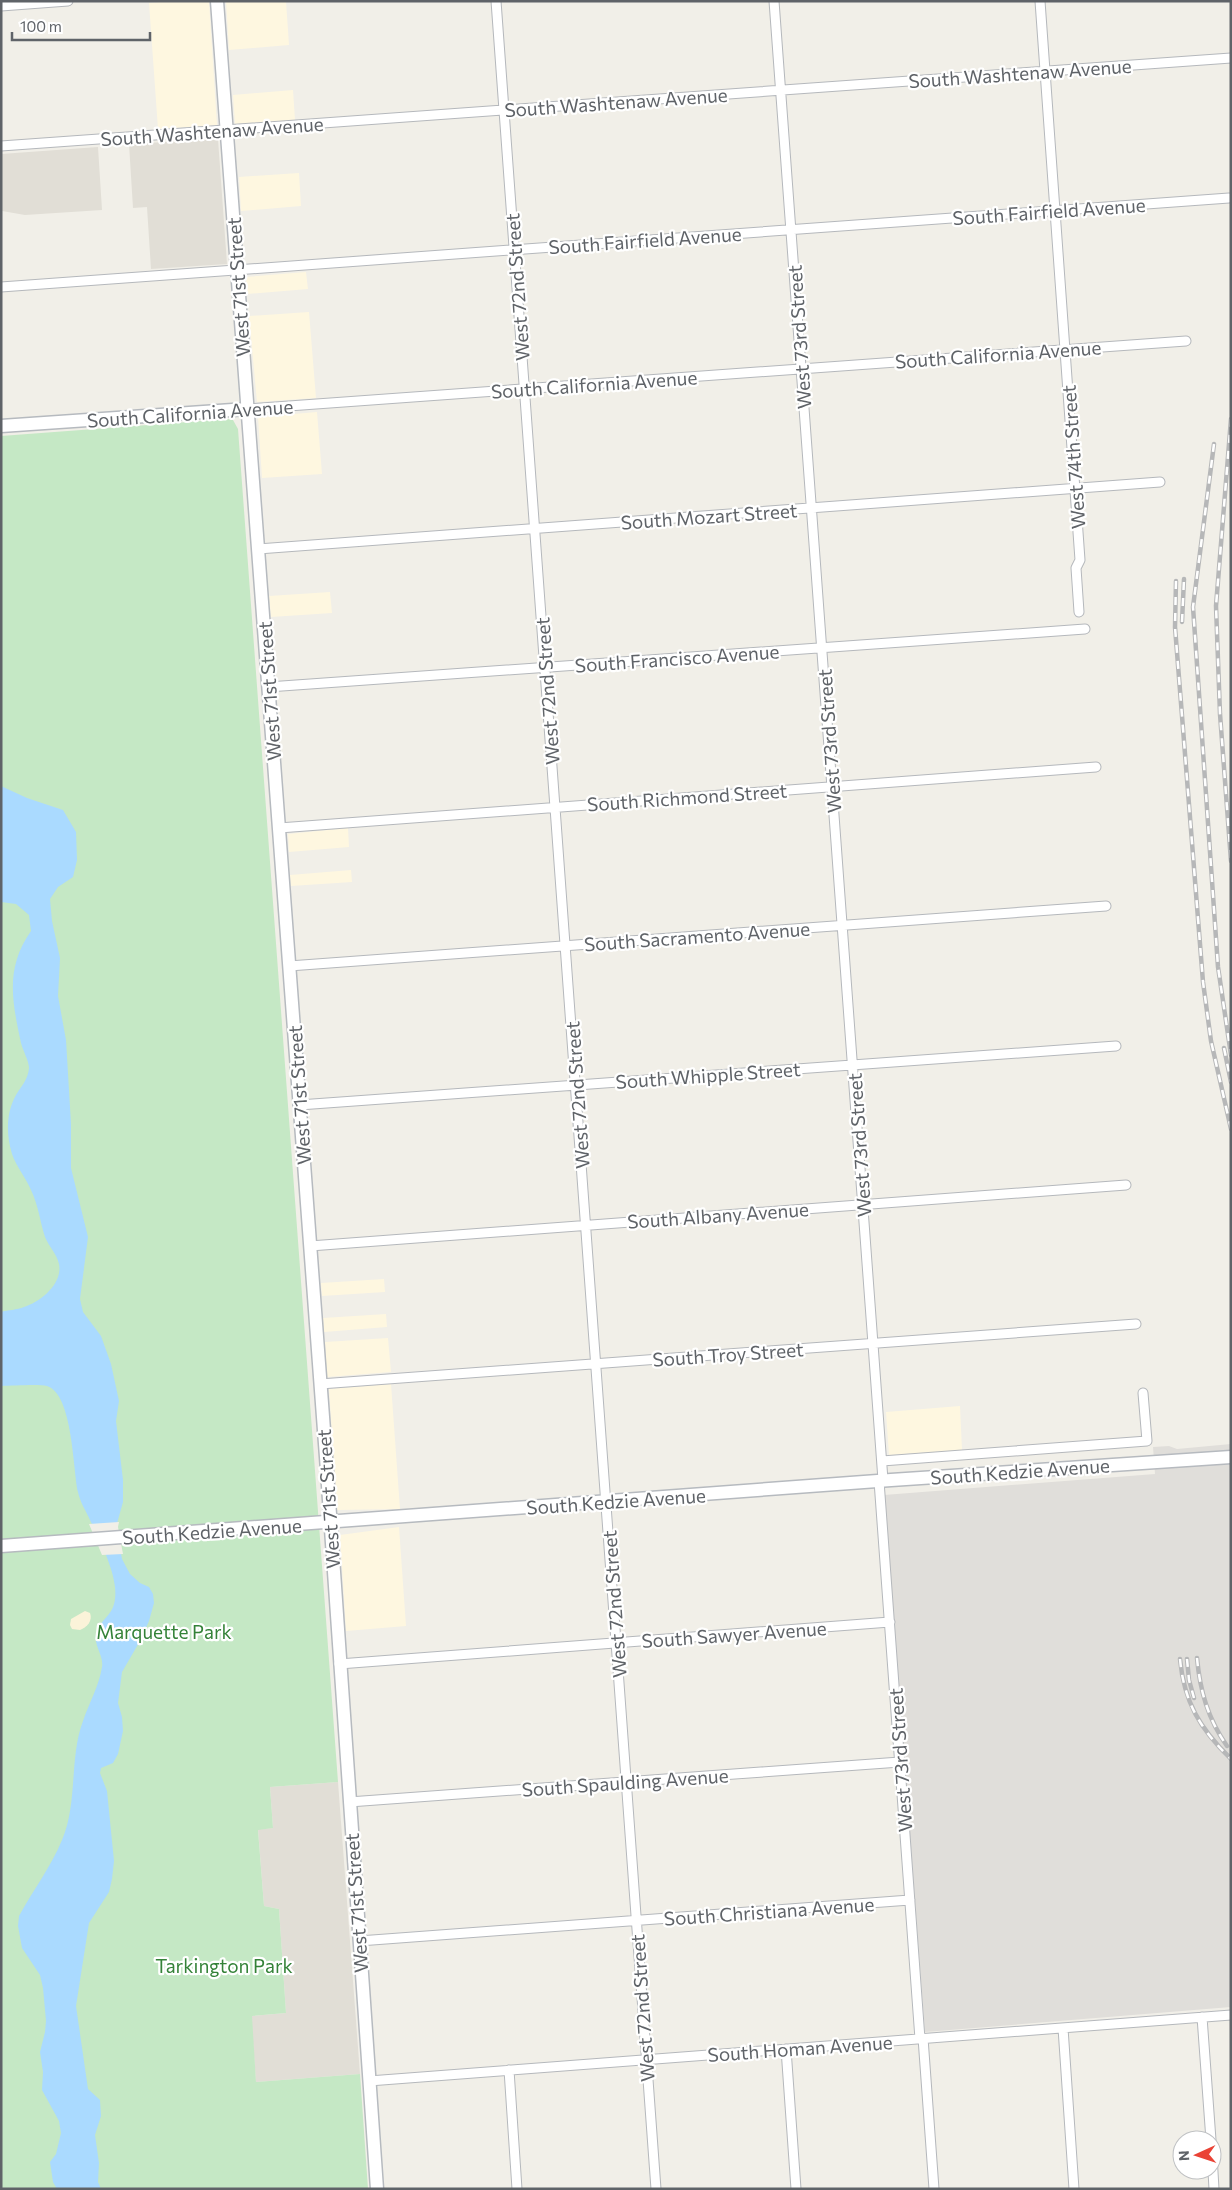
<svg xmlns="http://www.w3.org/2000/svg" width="1232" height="2190" viewBox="0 0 1232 2190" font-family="Commissioner,sans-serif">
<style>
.commercial{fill:#fef7e0}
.industrial{fill:#e0deda}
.education{fill:#e1ded6}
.green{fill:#c5e8c5}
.sand{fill:#fbf3d9}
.water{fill:#aadaff}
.pier{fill:#f1efe8}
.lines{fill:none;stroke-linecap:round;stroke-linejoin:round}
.street-casing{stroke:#b5b8bc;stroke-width:11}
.secondary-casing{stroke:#b6babf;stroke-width:15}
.street{stroke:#fff;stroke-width:9}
.secondary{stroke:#fff;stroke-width:12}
.rail-casing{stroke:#b6b7b8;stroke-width:4.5}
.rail{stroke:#fff;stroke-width:2.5;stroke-dasharray:8;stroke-linecap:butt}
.labels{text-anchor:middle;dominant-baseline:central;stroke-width:4.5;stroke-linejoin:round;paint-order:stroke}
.street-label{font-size:19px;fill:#5f6368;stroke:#fff}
.park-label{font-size:19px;fill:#348238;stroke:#fff}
</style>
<rect width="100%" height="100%" fill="#f1efe8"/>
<path class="commercial" d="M 172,1 L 209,1 L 217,125 L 158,129 L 149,3 Z
M 226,1 L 286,1 L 289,45 L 229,50 Z
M 293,90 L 295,120 L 235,124 L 233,95 Z
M 299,173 L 301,206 L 241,211 L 239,177 Z
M 306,272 L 308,289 L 247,294 L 246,277 Z
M 309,312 L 316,398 L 257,402 L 249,316 Z
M 317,412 L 322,474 L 262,478 L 258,417 Z
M 330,592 L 332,613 L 271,617 L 269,596 Z
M 348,828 L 349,847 L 289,852 L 288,834 Z
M 351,870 L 352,882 L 291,886 L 290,875 Z
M 384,1279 L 385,1292 L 322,1296 L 321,1283 Z
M 386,1314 L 387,1327 L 324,1332 L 323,1318 Z
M 388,1338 L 391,1372 L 327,1377 L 325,1342 Z
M 391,1384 L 400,1509 L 337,1510 L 329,1389 Z
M 960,1406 L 962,1450 L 889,1455 L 886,1412 Z
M 399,1527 L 406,1626 L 346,1631 L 340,1535 Z"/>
<path class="industrial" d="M 1231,1444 L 1231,2007 L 925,2032 L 884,1495 L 1155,1474 L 1153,1447 L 1169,1446 L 1177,1449 Z"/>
<path class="education" d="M 218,139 L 227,264 L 151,269 L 147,207 L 133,208 L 129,144 Z
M 98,147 L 102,210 L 25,215 L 2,211 L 1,154 Z
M 338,1782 L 360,2074 L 256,2082 L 251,2016 L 286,2013 L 279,1909 L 264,1906 L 258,1829 L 273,1828 L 270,1787 Z"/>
<path class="green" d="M 228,419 L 233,420 L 238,429 L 338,1782 L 270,1787 L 273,1828 L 258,1830 L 264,1906 L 279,1909 L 286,2013 L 252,2016 L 256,2082 L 360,2074 L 368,2189 L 1,2189 L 1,436 Z"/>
<path class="sand" d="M 85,1611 L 90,1613 C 93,1621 87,1627 80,1630 L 72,1629 L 70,1625 L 71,1619 Z"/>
<path class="water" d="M 1,786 L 27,798 L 63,810 L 76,832 L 77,860 L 73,877 L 58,887 L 50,899 L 52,921 L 60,958 L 58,996 L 66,1040 L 71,1124 L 71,1168 L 88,1237 L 80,1299 L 83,1312 L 101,1336 L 111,1364 L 119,1401 L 116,1421 L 123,1480 L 123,1502 L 116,1527 L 122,1559 L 130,1574 L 140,1583 L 149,1587 L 153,1594 L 154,1603 L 149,1621 L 140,1641 L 122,1672 L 118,1703 L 122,1717 L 123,1731 L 118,1754 L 113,1763 L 101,1768 L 100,1773 L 107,1791 L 114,1861 L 112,1879 L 109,1892 L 89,1923 L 76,2006 L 88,2089 L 100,2100 L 101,2116 L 95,2135 L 99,2163 L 98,2182 L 101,2189 L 57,2189 L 53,2182 L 50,2162 L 56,2154 L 61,2133 L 59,2121 L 42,2090 L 43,2072 L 40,2052 L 45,2032 L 46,2021 L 43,1988 L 40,1975 L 22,1948 L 18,1926 L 19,1916 C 33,1890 51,1867 62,1840 C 78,1803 69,1758 83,1721 C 89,1703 99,1686 102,1667 C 104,1656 94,1646 96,1635 C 101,1615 118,1617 115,1587 C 113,1567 99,1538 90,1520 C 86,1511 80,1502 78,1492 C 73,1470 73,1394 47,1386 C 38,1384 12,1386 1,1386 L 1,1312 C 8,1310 17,1310 24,1307 C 40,1302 63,1284 59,1264 C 57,1254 49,1247 45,1237 C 40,1222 39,1207 31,1190 C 26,1178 16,1166 12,1154 C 6,1134 6,1113 16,1095 C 21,1086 28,1080 29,1068 C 29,1061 23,1051 21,1043 C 12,1001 5,968 31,931 L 29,915 L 16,904 L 1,902 Z"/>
<path class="pier" d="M 119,1522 L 118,1527 L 123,1554 L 102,1555 L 89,1524 Z"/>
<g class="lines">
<g class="street-casing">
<path id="street" d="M 496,1 L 656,2189
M 774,1 L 883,1480
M 1040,1 L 1080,560 L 1076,568 L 1079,612
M 1,6 L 68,1
M 1,146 L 1231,58
M 1,287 L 1229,198
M 247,409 L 1186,341
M 258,549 L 1160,482
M 268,687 L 1085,629
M 279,828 L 1096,767
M 289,966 L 1106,906
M 299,1105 L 1116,1046
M 310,1246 L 1126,1185
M 320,1384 L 1136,1324
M 882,1461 L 1147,1441 L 1143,1393
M 879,1481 L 920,2039
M 339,1664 L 890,1622
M 349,1802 L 900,1762
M 359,1941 L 910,1900
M 1202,2017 L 1211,2140
M 1063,2028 L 1074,2189
M 923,2038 L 934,2189
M 786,2049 L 796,2189
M 509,2070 L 517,2189
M 369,2081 L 1231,2015
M 1212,2155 L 1214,2189"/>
</g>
<g class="secondary-casing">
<path id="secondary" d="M 217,1 L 326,1457 L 377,2189
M 1,426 L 247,409
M 1,1546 L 891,1480 L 1231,1457"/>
</g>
<use href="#street" class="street"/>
<use href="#secondary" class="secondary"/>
<g class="rail-casing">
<path id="rail" d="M 1231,419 L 1216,606 L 1220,714 L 1231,861
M 1214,444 L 1193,607 L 1218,967 L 1231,1055
M 1176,581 L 1175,627 L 1203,982 L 1211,1041 L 1231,1129
M 1182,622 L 1184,579
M 1224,1048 L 1231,1082
M 1197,1658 C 1200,1691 1208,1719 1227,1746
M 1180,1659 C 1184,1702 1200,1729 1231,1759
M 1187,1659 L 1189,1680 L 1194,1698"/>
</g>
<use href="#rail" class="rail"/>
</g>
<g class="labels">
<g class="street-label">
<text transform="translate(1020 73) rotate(-4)">South Washtenaw Avenue</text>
<text transform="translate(616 102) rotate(-4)">South Washtenaw Avenue</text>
<text transform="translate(212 131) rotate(-4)">South Washtenaw Avenue</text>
<text transform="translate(1049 211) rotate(-4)">South Fairfield Avenue</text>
<text transform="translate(645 240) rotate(-4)">South Fairfield Avenue</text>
<text transform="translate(238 287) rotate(-94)">West 71st Street</text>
<text transform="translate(517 287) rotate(-94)">West 72nd Street</text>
<text transform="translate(799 337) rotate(-94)">West 73rd Street</text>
<text transform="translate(998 354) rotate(-4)">South California Avenue</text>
<text transform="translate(594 384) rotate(-4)">South California Avenue</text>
<text transform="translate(190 413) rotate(-4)">South California Avenue</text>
<text transform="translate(1073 457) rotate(-94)">West 74th Street</text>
<text transform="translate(709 516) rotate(-4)">South Mozart Street</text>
<text transform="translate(677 658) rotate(-4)">South Francisco Avenue</text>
<text transform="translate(269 691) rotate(-94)">West 71st Street</text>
<text transform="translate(547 691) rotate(-94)">West 72nd Street</text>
<text transform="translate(829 741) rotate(-94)">West 73rd Street</text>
<text transform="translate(687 797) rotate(-4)">South Richmond Street</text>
<text transform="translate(697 936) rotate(-4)">South Sacramento Avenue</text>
<text transform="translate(708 1075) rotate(-4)">South Whipple Street</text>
<text transform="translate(299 1095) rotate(-94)">West 71st Street</text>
<text transform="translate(577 1095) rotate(-94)">West 72nd Street</text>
<text transform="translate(859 1145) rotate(-94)">West 73rd Street</text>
<text transform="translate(718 1215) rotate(-4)">South Albany Avenue</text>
<text transform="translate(728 1354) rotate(-4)">South Troy Street</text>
<text transform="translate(1020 1471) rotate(-4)">South Kedzie Avenue</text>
<text transform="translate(328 1499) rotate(-94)">West 71st Street</text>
<text transform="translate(616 1501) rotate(-4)">South Kedzie Avenue</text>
<text transform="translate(212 1531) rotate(-4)">South Kedzie Avenue</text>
<text transform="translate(614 1604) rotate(-94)">West 72nd Street</text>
<text transform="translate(734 1634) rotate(-4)">South Sawyer Avenue</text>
<text transform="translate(900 1760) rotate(-94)">West 73rd Street</text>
<text transform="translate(625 1782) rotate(-4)">South Spaulding Avenue</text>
<text transform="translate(356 1903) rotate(-94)">West 71st Street</text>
<text transform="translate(769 1911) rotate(-4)">South Christiana Avenue</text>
<text transform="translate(642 2008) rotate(-94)">West 72nd Street</text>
<text transform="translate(800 2048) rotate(-4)">South Homan Avenue</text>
</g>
<g class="park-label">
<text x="164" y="1631">Marquette Park</text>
<text x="224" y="1965">Tarkington Park</text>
</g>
</g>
<rect width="1232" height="2190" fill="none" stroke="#5f6368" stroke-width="5"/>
<g transform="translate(1197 2155) rotate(267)"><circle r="24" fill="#ffffff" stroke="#bfc1c3"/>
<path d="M0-4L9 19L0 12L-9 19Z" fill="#ea4335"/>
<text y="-8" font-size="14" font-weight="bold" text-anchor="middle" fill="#5f6368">N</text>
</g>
<path d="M12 32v8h138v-8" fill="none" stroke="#5f6368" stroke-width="2.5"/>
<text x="20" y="32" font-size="15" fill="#5f6368" stroke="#ffffff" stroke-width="4" paint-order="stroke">100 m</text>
</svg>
